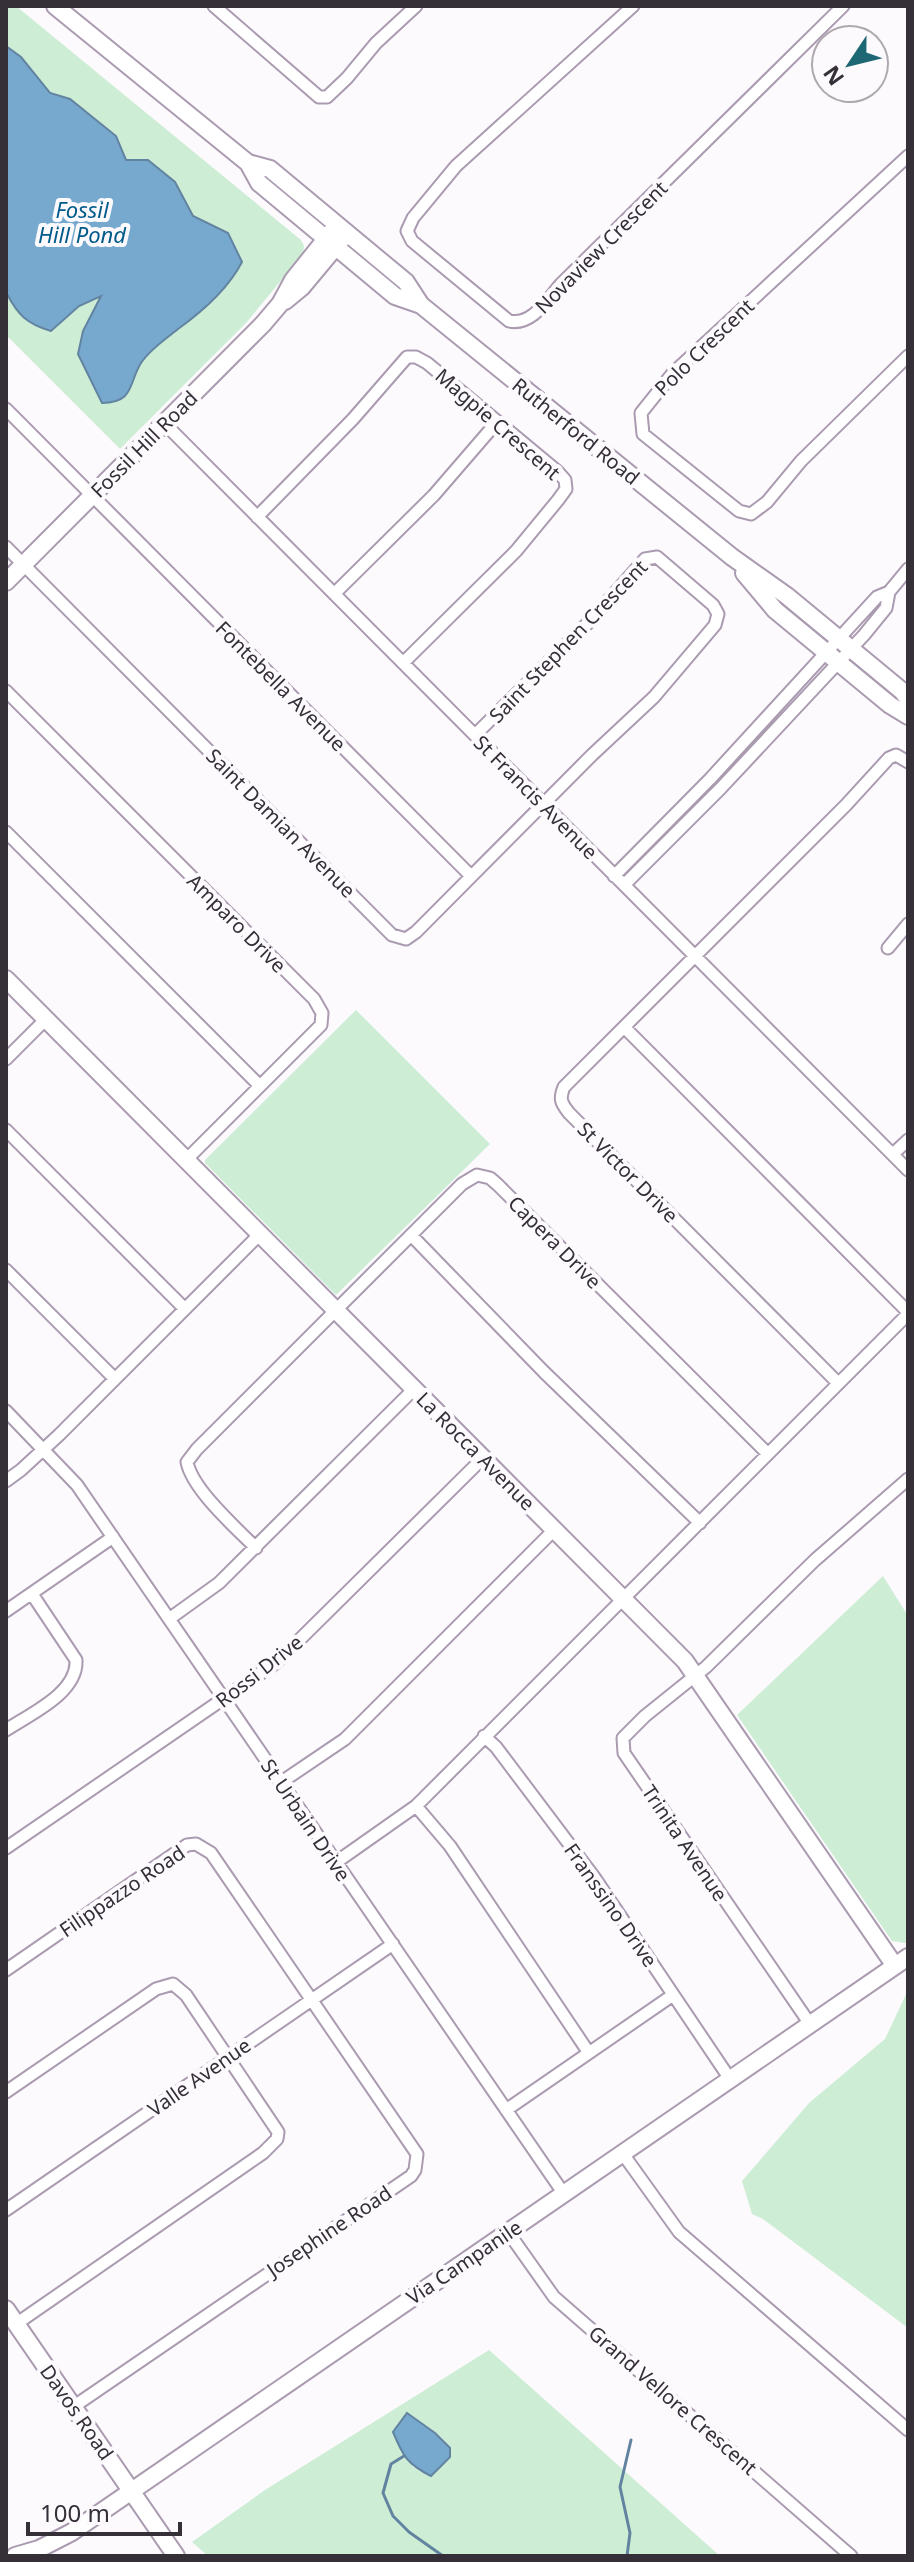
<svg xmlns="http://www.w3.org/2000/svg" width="914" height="2562" viewBox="0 0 914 2562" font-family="'Noto Sans',sans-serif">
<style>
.green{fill:#cdedd5;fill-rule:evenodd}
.water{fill:#77a9ce;stroke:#6384a1;stroke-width:2}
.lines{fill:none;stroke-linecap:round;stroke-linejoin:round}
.stream{stroke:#6384a1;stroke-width:3}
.street-casing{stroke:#aa9bb0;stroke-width:15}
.secondary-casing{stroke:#aa9bb0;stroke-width:20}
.street{stroke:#fff;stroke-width:11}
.secondary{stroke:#fff;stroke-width:16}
.labels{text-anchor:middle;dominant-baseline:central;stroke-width:8;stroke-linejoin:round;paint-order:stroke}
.street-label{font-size:20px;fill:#352f38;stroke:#fdfafe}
.water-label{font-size:22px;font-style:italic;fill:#005a8a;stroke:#fdfafe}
</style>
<rect width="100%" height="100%" fill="#fdfafe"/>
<path class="green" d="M 6,6 L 16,6 L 301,240 L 304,246 L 303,254 L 246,323 L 120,449 L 6,335 Z
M 356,1010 L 490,1144 L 336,1295 L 205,1163 L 205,1160 Z
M 883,1576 L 908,1616 L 908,1941 L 905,1943 L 892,1941 L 737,1715 Z
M 908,1990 L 908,2328 L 763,2219 L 752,2214 L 742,2181 L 809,2103 L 885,2039 Z
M 489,2350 L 720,2556 L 208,2556 L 192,2542 L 265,2490 ZM 407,2414 L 435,2433 L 450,2448 L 450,2457 L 430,2476 L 413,2467 L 393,2432 Z"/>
<path class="water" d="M 6,46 L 21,57 L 50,93 L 70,99 L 116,136 L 126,160 L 148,160 L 175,182 L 193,216 L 228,233 L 242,262 C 228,289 203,311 178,329 C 166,339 150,349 141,363 C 128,384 135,402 102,403 L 78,354 L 83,331 L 101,296 L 79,306 L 51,331 C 27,324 18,315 7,294 Z
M 407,2413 L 435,2433 L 450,2448 L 450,2457 L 431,2476 C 407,2464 403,2456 393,2432 Z"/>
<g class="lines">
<path class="stream" d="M 404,2456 L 391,2464 L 383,2493 L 393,2516 L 409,2532 L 443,2556
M 627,2556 L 630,2533 L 620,2487 L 631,2440"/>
<g class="street-casing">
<path id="street" d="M 214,6 L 319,97 L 327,97 L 347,78 L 376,43 L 416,6
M 633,6 L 456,166 L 413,218 L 407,231 L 412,241 L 509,321 C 532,326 547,300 561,284 L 843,6
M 908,156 L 673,373 L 641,413 L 643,434 L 739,511 L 751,514 L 767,502 L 801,461 L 908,356
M 6,409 L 471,876
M 165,424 L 908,1170
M 257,517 L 353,419 L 407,357 L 416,357 L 427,363 L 557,471 L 565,480 L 566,489 L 558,500 L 516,551 L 403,663
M 6,547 L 392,935 L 406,939 L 416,932 L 592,755 L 654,697 L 715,625 L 718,614 L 713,605 L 657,557 L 645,559 L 591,620 L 475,735
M 334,594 L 434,495 L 497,422
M 6,691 L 314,999 L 322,1013 L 321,1025 L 186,1160
M 6,832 L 260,1086
M 614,876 L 710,779 L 877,597 L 889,592 L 908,569
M 624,885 L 721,788 L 864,635 L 886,608 L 889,592
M 888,948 L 908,924
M 624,1027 L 908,1312
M 6,1059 L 46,1019
M 6,1130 L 185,1309
M 893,1154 L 908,1140
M 411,1235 L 544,1372 L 700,1523
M 6,1270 L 115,1379
M 838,1383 L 569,1113 C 561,1103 559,1099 564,1087 L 846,805 L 889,758 L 896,755 L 908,762
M 6,1411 L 77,1485 L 564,2194
M 6,1481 L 21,1470 L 59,1435 L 260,1234
M 256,1548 C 236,1528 192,1489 187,1462 L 197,1449 L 462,1184 L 477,1175 L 490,1178 L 498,1185 L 768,1454
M 6,1611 L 113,1537
M 169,1619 L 219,1583 L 414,1389
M 6,1730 C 30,1714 78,1693 76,1660 L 32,1594
M 484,1736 L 496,1747 L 594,1877 L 730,2079
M 280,1783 L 345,1739 L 554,1530
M 416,1806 L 450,1846 L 589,2053
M 6,1848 L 277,1662 L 483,1458
M 335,1863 L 416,1806 L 908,1314
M 6,1970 L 187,1845 L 196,1844 L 211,1853 L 417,2154 L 415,2170 L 411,2176 L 73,2407
M 810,2024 L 624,1753 L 623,1738 L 645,1716 L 706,1667 L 815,1560 L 908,1479
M 6,2092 L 156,1989 L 173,1984 L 186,1995 L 278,2132 L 277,2139 L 263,2153 L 16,2324
M 506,2110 L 673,1995
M 623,2154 L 679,2232 L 908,2430
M 6,2210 L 393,1944
M 508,2232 L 554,2297 L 851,2556"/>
</g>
<g class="secondary-casing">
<path id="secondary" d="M 55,6 L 248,163 L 270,169 L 406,282 L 421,305
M 248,163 L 259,183 L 395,296 L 421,305 L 732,557 L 787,596 L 902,691 L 908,699
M 285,301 L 302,287 L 342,239
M 744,573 L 775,610 L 890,705 L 908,716
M 6,582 L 263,324 L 280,304 L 293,280 L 337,225
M 6,979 L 685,1661 L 895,1966
M 6,2309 L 176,2556
M 15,2556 L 39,2549 L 72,2532 L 908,1957"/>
</g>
<use href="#street" class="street"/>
<use href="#secondary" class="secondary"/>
</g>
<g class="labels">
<g class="street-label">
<text transform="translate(601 247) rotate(-45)">Novaview Crescent</text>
<text transform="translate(704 347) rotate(-44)">Polo Crescent</text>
<text transform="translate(498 424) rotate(41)">Magpie Crescent</text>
<text transform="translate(576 431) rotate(39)">Rutherford Road</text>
<text transform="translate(144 444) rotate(-45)">Fossil Hill Road</text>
<text transform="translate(568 641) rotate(-46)">Saint Stephen Crescent</text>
<text transform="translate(281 686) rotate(45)">Fontebella Avenue</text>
<text transform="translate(536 797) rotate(45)">St Francis Avenue</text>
<text transform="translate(281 823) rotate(45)">Saint Damian Avenue</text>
<text transform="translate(237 923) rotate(45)">Amparo Drive</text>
<text transform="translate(628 1172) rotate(45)">St Victor Drive</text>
<text transform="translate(555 1242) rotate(45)">Capera Drive</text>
<text transform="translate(476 1451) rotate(45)">La Rocca Avenue</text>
<text transform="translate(259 1671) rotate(-38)">Rossi Drive</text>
<text transform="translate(306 1820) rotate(56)">St Urbain Drive</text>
<text transform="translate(685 1843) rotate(56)">Trinita Avenue</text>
<text transform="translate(122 1891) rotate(-34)">Filippazzo Road</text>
<text transform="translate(611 1905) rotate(55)">Franssino Drive</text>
<text transform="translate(199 2077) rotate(-35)">Valle Avenue</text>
<text transform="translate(329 2231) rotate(-34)">Josephine Road</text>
<text transform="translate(464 2262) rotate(-34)">Via Campanile</text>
<text transform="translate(673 2400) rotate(41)">Grand Vellore Crescent</text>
<text transform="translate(77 2412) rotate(55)">Davos Road</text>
</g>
<g class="water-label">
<text x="82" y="209">Fossil<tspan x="82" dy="25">Hill Pond</tspan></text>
</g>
</g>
<rect width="914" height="2562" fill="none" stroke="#352f38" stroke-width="16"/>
<g transform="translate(850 64) rotate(235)"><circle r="38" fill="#fdfafe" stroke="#ada9af" stroke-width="2"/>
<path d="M0-6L14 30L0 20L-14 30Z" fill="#1e6774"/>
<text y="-12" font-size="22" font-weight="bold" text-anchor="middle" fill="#352f38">N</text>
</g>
<path d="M28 2522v12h152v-12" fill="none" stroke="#352f38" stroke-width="4"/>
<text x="40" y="2522" font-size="24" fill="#352f38" stroke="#fdfafe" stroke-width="6" paint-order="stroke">100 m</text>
</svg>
